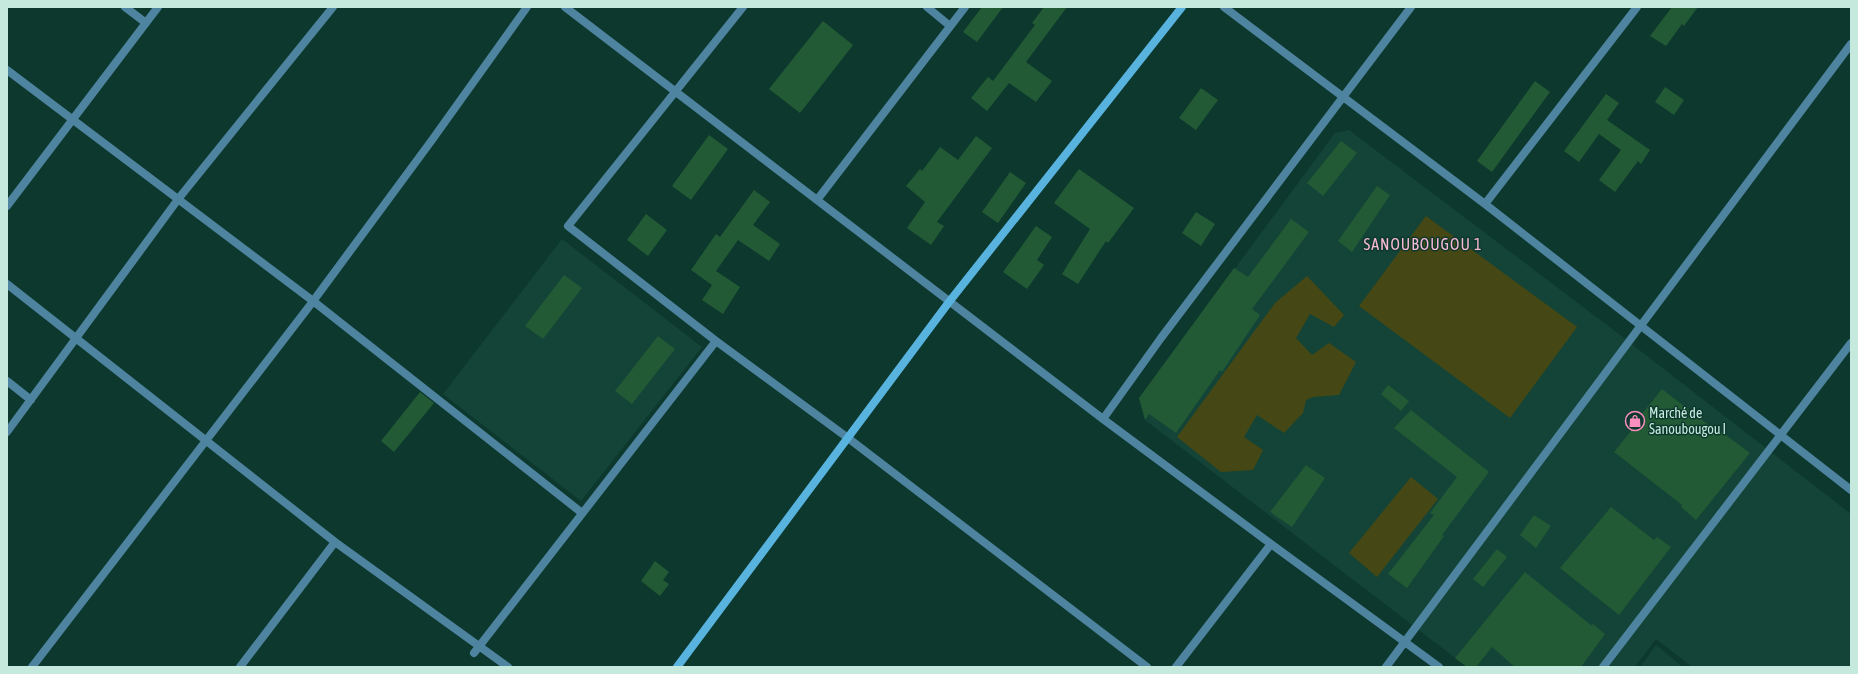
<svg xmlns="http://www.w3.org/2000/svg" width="1858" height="674" viewBox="0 0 1858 674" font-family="'Asap Condensed',sans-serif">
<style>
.built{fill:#134437}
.green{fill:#454814}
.building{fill:#225a35}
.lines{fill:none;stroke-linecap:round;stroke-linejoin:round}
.street{stroke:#4e849f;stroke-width:8}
.secondary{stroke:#59b3df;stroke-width:8}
.labels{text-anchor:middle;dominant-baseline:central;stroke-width:3;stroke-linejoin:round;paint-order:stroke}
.poi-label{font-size:14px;fill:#c5eadd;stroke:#0d382d;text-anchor:start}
.quarter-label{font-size:16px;letter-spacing:1px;fill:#f8b9d3;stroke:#0d382d}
</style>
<rect width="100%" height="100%" fill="#0d382d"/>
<path class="built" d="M 1349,130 L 1611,328 L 1851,514 L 1851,667 L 1692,667 L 1656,639 L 1635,667 L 1467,667 L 1145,420 L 1139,398 L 1335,133 Z
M 562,239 L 702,347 L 581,501 L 443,394 Z
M 1656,645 L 1683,667 L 1640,667 Z"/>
<path class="green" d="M 1426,216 L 1577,327 L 1510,418 L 1359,306 Z
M 1307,276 L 1344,315 L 1334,327 L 1310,314 L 1296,338 L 1312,355 L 1329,343 L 1356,362 L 1339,395 L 1313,397 L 1306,400 L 1303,413 L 1284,433 L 1257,415 L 1244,437 L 1263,450 L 1253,470 L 1221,472 L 1177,437 L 1275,303 Z
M 1411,477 L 1438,499 L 1377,577 L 1349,553 Z"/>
<path class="building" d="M 982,7 L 1003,7 L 977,42 L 963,32 Z
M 1044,7 L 1067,7 L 1026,62 L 1052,81 L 1036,102 L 1009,83 L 987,111 L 971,98 L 988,77 L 993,81 L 1035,25 L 1032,23 Z
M 1672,7 L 1698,7 L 1684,26 L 1682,24 L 1666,46 L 1650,36 Z
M 823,21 L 853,45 L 800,113 L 769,89 Z
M 1535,81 L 1550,92 L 1492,172 L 1477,161 Z
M 1665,87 L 1684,100 L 1674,115 L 1655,102 Z
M 1201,88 L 1218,100 L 1196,130 L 1179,118 Z
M 1606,94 L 1619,103 L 1607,120 L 1650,150 L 1641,164 L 1638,161 L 1615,192 L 1599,180 L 1621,150 L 1599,134 L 1579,162 L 1564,151 Z
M 709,135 L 728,149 L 691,200 L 672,186 Z
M 976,136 L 992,148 L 937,222 L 944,226 L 931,245 L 907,228 L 925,202 L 906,186 L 920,169 L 922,171 L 940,147 L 958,160 Z
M 1341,141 L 1357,153 L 1323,196 L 1307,183 Z
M 1079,169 L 1134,208 L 1108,243 L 1106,241 L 1078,284 L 1062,274 L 1090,229 L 1054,203 Z
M 1010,172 L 1026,183 L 998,223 L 982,212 Z
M 1377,186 L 1390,195 L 1352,252 L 1338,241 Z
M 754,190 L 770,202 L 753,225 L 780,244 L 769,261 L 738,240 L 716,271 L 740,287 L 723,314 L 702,300 L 712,285 L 691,270 L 716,234 L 720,237 Z
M 1196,212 L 1215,224 L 1201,246 L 1182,233 Z
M 646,214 L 667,230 L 648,256 L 627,240 Z
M 1291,219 L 1309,232 L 1252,309 L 1260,315 L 1222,372 L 1220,370 L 1176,433 L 1149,414 L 1145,420 L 1139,398 L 1234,268 L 1248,277 Z
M 1036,226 L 1052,237 L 1037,260 L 1044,265 L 1027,289 L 1003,272 Z
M 564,275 L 582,288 L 543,339 L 525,326 Z
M 658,336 L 675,349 L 632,404 L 615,391 Z
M 1388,385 L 1409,401 L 1401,411 L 1381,394 Z
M 1662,389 L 1710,426 L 1711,424 L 1750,453 L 1696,520 L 1681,507 L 1682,505 L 1614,452 L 1643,416 L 1641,415 Z
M 420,392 L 434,403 L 394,452 L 381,441 Z
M 1411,410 L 1489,472 L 1442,535 L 1444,536 L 1407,588 L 1388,574 L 1434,515 L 1430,513 L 1457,477 L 1394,428 Z
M 1306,465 L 1325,478 L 1292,527 L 1270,512 Z
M 1611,507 L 1654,540 L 1657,537 L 1671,547 L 1619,615 L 1560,568 Z
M 1534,515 L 1551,526 L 1536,548 L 1520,535 Z
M 1497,549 L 1507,557 L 1483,587 L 1473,579 Z
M 655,561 L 669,572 L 663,580 L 669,584 L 660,596 L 641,581 Z
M 1525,572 L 1592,626 L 1593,624 L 1605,634 L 1581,667 L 1515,667 L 1492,647 L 1476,667 L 1467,667 L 1455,658 Z"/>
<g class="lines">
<path class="street" d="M 125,7 L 146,23
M 565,7 L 1103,419 L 1271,544 L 1439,667
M 743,7 L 568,226 L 716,341 L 848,438 L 1147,667
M 927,7 L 950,26
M 1224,7 L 1485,204 L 1851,490
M 7,70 L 313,301 L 582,513
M 817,200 L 965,7
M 1485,204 L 1637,7
M 7,206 L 158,7
M 7,284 L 335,542 L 508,667
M 7,381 L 31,400
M 1103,419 L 1161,338 L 1411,7
M 7,432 L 179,198 L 333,7
M 474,653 L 716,341
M 32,667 L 311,304 L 432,140 L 527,7
M 240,667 L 335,542
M 1176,667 L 1271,544
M 1386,667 L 1851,44
M 1603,667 L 1851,343"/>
<path class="secondary" d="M 677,667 L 949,302 L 1182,7"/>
</g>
<defs>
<g id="shop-ring" transform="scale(1)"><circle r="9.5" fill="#0d382d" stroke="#fd8ec0" stroke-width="1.5"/><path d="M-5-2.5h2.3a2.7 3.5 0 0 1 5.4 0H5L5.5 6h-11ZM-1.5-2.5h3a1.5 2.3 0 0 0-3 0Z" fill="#fd8ec0"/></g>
</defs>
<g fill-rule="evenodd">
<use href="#shop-ring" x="1635" y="421"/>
</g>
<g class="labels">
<g class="poi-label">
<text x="1649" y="413">Marché de<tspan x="1649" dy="16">Sanoubougou I</tspan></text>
</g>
<g class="quarter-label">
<text x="1423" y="244">SANOUBOUGOU 1</text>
</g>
</g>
<rect width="1858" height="674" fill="none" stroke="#c5eadd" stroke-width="16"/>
</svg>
